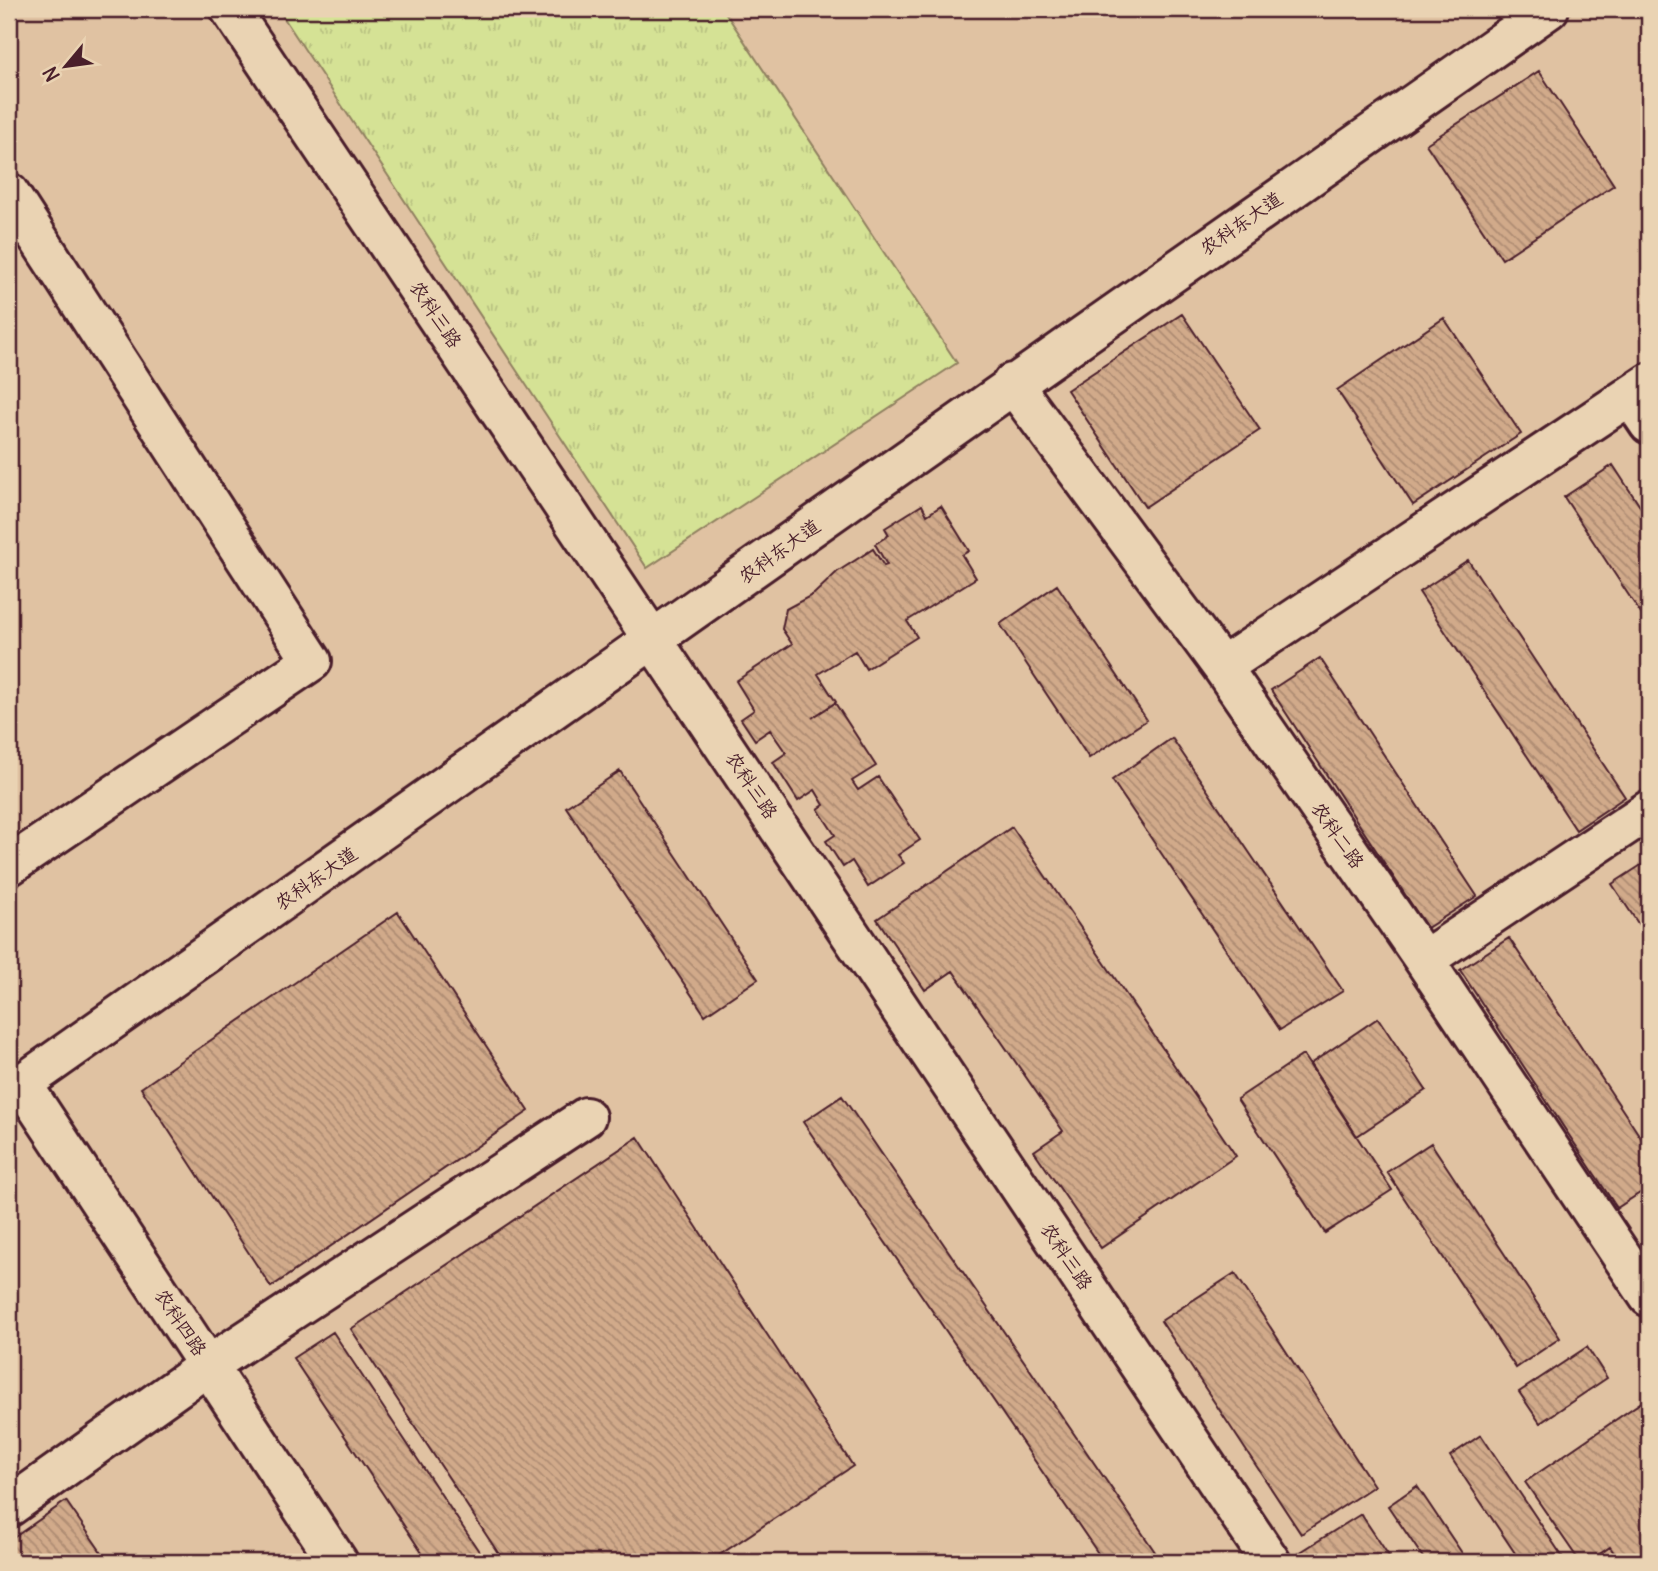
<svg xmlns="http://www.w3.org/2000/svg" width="1658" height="1571" viewBox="0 0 1658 1571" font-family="Delius,'LXGW WenKai TC',sans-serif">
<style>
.built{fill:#e0c2a2}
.park{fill:url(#park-tufts);stroke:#908060;stroke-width:2}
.building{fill:url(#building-back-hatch);stroke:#4a1f2b;stroke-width:2}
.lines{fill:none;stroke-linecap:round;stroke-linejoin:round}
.minor-casing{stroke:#4a1f2b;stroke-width:44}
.minor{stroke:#ead3b3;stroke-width:38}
.labels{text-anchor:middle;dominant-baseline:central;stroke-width:5;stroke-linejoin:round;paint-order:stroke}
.street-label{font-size:19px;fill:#4a1f2b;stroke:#ead3b3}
</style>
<defs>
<pattern id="park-tufts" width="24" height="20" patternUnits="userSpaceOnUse" patternTransform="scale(1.75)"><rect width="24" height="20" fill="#d5e295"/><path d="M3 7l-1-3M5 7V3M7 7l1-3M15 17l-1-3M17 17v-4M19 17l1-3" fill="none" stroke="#b8c181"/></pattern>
<pattern id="building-back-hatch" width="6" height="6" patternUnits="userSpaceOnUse" patternTransform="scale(1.75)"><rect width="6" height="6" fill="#d1aa8a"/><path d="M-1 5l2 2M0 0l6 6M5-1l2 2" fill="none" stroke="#ac8a71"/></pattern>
</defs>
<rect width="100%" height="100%" fill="#ebd1af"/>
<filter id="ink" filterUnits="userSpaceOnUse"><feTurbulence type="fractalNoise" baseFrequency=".0143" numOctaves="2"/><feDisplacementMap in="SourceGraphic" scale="14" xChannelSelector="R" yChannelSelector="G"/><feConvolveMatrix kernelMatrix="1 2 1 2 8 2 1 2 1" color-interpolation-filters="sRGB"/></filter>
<g filter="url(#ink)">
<path class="built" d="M 9,9 L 1649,9 L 1649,1562 L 9,1562 Z"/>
<path class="park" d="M 278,9 L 723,9 L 957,363 L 647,568 Z"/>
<path class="building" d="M 1539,71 L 1614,185 L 1502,259 L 1426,144 Z
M 1182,314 L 1260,430 L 1145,507 L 1067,390 Z
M 1444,318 L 1521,434 L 1413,505 L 1337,390 Z
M 1613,465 L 1649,520 L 1649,626 L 1564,497 Z
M 922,505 L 927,515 L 941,506 L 969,551 L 962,555 L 976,578 L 907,621 L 917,637 L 866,669 L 855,651 L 818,674 L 836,702 L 812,718 L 835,703 L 876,766 L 852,781 L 858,790 L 878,777 L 920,840 L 898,855 L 904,863 L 868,887 L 852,861 L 843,867 L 826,841 L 835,835 L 818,809 L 824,805 L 815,790 L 798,801 L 773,762 L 786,753 L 770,730 L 755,740 L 741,719 L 754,710 L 736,681 L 792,644 L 782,629 L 786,609 L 814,594 L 837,572 L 873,549 L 884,566 L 887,565 L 875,544 L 889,535 L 885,528 Z
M 1468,560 L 1625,797 L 1576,830 L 1419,592 Z
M 1057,585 L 1147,720 L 1089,758 L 1000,624 Z
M 1320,658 L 1477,896 L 1427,928 L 1271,690 Z
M 1172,738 L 1343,991 L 1280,1030 L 1112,780 Z
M 620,771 L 758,979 L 705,1015 L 566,807 Z
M 1012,827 L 1236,1156 L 1101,1248 L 1034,1151 L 1063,1131 L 953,971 L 925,990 L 877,919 Z
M 1649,860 L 1649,940 L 1612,884 Z
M 398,912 L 529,1111 L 271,1287 L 141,1088 Z
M 1509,938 L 1649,1150 L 1649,1187 L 1617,1208 L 1460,970 Z
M 1378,1018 L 1426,1090 L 1357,1136 L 1310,1064 Z
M 1303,1055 L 1392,1190 L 1325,1233 L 1237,1099 Z
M 842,1096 L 1162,1562 L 1104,1562 L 803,1122 Z
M 638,1137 L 853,1466 L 709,1562 L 504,1562 L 351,1329 Z
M 1431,1143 L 1560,1338 L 1516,1368 L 1387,1172 Z
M 1235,1273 L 1374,1486 L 1301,1534 L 1161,1321 Z
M 333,1332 L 486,1562 L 428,1562 L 293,1358 Z
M 1587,1347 L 1607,1378 L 1540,1423 L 1519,1392 Z
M 1649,1397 L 1649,1552 L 1634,1562 L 1580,1562 L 1525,1482 Z
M 1481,1435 L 1566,1562 L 1521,1562 L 1450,1456 Z
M 1417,1486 L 1468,1562 L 1426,1562 L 1388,1506 Z
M 66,1501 L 108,1562 L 9,1562 L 9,1541 Z
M 1361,1514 L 1393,1562 L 1294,1562 L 1291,1558 Z
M 1610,1547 L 1620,1562 L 1588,1562 Z"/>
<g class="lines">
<g class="minor-casing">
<path id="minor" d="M 230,9 L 1271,1562
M 9,193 L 312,661 L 9,866
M 1012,383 L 1222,667 L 1424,960 L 1649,1297
M 1630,396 L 1649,424
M 1222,667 L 1649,383
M 1424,960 L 1649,810
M 22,1084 L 338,1562
M 9,1093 C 523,733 1034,368 1549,9
M 9,1507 L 209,1365 L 586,1117"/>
</g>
<use href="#minor" class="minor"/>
</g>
</g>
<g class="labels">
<g class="street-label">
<text transform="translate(1241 223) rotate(-35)">农科东大道</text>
<text transform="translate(436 314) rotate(56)">农科三路</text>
<text transform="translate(779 551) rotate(-36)">农科东大道</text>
<text transform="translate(752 785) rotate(56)">农科三路</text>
<text transform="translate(1338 835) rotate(55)">农科二路</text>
<text transform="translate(316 878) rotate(-35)">农科东大道</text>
<text transform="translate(1067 1256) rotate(56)">农科三路</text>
<text transform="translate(181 1322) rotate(56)">农科四路</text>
</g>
</g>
<rect width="1658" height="1571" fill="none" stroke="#ead3b3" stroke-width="35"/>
<rect x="18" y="18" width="1623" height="1536" fill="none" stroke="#4a1f2b" stroke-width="2.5" filter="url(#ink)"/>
<g transform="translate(66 66) rotate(241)" stroke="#ead3b3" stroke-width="5" paint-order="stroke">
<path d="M0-5L12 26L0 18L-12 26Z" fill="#4a1f2b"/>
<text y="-10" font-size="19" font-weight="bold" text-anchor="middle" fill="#4a1f2b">N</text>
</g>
</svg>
